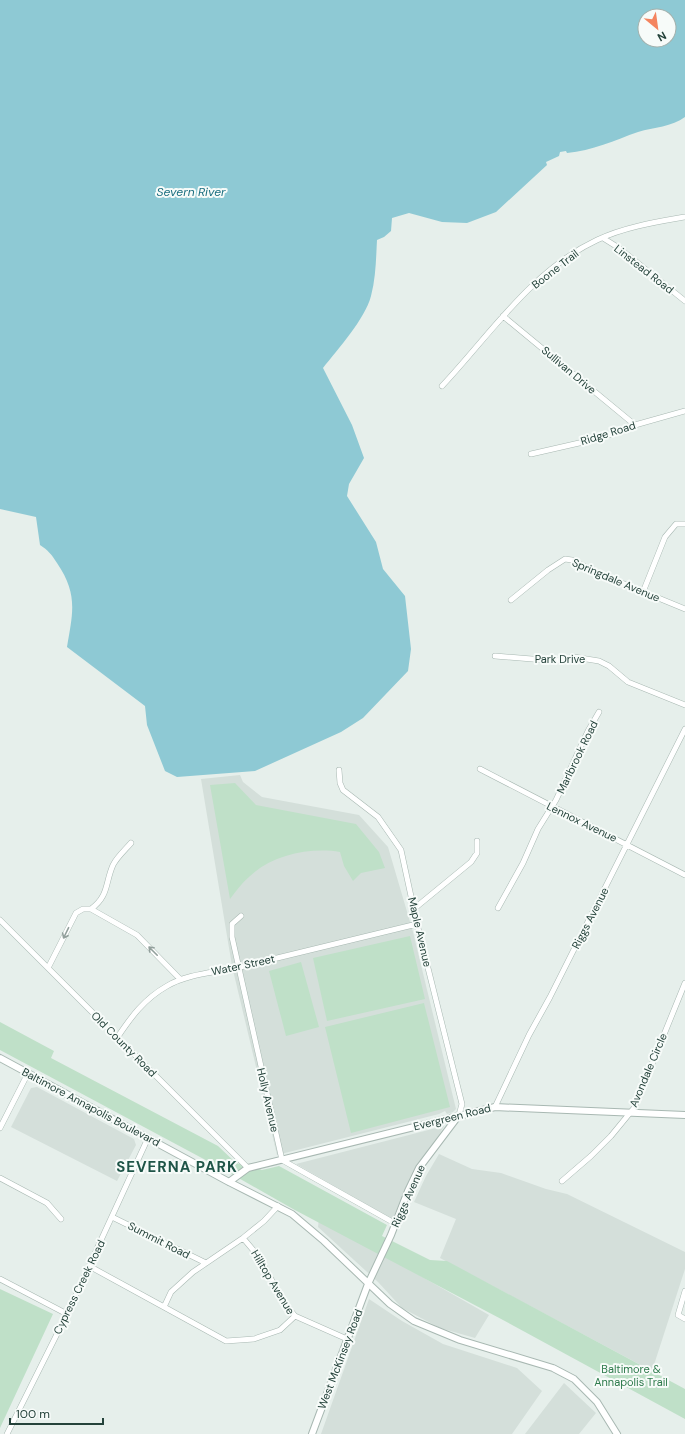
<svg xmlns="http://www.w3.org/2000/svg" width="685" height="1434" viewBox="0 0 685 1434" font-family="'DM Sans',sans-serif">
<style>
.built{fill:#d4dfda}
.green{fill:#bfe0c8}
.water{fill:#8ec9d4;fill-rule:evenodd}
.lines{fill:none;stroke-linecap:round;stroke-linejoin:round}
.minor-casing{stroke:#a8b8b2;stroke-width:6}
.tertiary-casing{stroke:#a8b8b2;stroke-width:8}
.minor{stroke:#fff;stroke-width:5}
.tertiary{stroke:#fff;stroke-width:6}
.oneway{stroke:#92a09c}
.labels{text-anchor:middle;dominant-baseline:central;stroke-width:4;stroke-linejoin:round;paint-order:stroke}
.street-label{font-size:11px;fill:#24423a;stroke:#f7fbf9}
.park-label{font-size:11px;fill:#2d7a4b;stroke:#f7fbf9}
.water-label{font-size:12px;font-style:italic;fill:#1c6f80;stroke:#f7fbf9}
.district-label{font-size:15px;font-weight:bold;letter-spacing:1px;fill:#1f5548;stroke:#f7fbf9}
</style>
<rect width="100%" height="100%" fill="#e6efeb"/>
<path class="built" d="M 240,775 L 243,782 L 262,797 L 359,815 L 388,847 L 413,932 L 456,1109 L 453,1112 L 447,1114 L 445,1111 L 439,1114 L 277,1155 L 232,966 L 201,779 Z
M 37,1087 L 134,1139 L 136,1145 L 117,1181 L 11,1127 L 31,1088 Z
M 444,1126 L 392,1219 L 296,1164 Z
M 439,1154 L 472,1169 L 501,1173 L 546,1189 L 567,1194 L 685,1252 L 685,1269 L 652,1371 L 440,1258 L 456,1219 L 414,1202 L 426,1176 Z
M 319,1218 L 489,1315 L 475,1338 L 440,1328 L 402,1308 L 378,1282 L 318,1227 Z
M 369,1299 L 402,1321 L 443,1344 L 517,1368 L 542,1391 L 512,1434 L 321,1434 Z
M 564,1383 L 596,1413 L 579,1434 L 525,1434 Z"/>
<path class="green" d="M 235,783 L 256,805 L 356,824 L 379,852 L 385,868 L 361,873 L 353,881 L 344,866 L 340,852 C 310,847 271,855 249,877 C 242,883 236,891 230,899 L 210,785 Z
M 410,936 L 425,999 L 327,1021 L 313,958 Z
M 301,962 L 319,1027 L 286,1036 L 269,971 Z
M 424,1003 L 450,1107 L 351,1133 L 325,1027 Z
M 0,1022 L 54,1051 L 51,1058 L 218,1146 L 236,1163 L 262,1170 L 279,1166 L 387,1225 L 382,1236 L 430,1260 L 447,1261 L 685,1389 L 685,1419 L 503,1320 L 293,1209 L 228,1172 L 0,1050 Z
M 0,1289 L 53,1314 L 0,1428 Z"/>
<path class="water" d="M 0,0 L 685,0 L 685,117 C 672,127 654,127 638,132 C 615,140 592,151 567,153 L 566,151 L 560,152 L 559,156 L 546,162 L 547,165 L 496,212 L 467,223 L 442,222 L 409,213 L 392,218 L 391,231 L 384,237 L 377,240 C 376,258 376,277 371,296 C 365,319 338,349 323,368 L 352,425 L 364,458 L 349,484 L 347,496 L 376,542 L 383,569 L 405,596 L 411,649 L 408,671 L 363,718 L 341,732 L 255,771 L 177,777 L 165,771 L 147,725 L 145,706 L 67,647 C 73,612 78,594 57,563 C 52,555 48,550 40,545 L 36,517 L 0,509 ZM 645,16 L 669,16 L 669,40 L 645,40 Z"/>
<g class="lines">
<g class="minor-casing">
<path id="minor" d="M 603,238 L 619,248 L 685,301
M 503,316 L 635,425
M 442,386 C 490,335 531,271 597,240 C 624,227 656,222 685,217
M 531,454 L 601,438 L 635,425 L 685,411
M 643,592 L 665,537 L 676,524 L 685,524
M 511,600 L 548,570 L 565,559 L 572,560 L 600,574 L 685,609
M 495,656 L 556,661 L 574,657 L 599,661 L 609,666 L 628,682 L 685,705
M 480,769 L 685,875
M 339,770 L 340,783 L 343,790 L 378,817 L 401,850 L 417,924 L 462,1104 L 459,1115
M 415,908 L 471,862 L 477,853 L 477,841
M 498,908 L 523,863 L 538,829 L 556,800 L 588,731 L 599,712
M 91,909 C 109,896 105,883 113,865 C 117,857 125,850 131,843
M 241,916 L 232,924 L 232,937 L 282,1160 L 396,1224
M 0,920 L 248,1168
M 48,968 L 76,913 L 83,909 L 91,909 L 137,935 L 180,979
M 117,1038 C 131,1017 144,999 167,986 C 189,973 216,973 240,967 C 299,953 358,938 417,924
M 495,1107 L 529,1035 L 550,997 L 685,729
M 0,1128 L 28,1073
M 0,1178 L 47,1203 L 61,1219
M 562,1181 L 591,1156 L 611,1136 L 634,1108 L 685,983
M 278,1206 L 264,1221 L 243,1238 L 259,1257 L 283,1301 L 295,1316 L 347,1339
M 112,1217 L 206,1263
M 243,1238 L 193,1272 L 171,1292 L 164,1307 L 226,1341 L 254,1339 L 280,1330 L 295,1316
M 89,1266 L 164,1307
M 0,1279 L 67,1314
M 685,1291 L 678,1315 L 685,1319
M 7,1434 L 67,1314 L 148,1138"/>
</g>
<g class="tertiary-casing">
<path id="tertiary" d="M 0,1058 L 229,1182 L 292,1214 L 324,1241 L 390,1304 L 414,1321 L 460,1340 L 553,1368 L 574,1379 L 597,1402 L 617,1434
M 229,1182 L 248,1168 L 495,1107 L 685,1115
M 312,1434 L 368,1284 L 391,1235 L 408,1191 L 419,1168 L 459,1115"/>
</g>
<use href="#minor" class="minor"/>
<use href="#tertiary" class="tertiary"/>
</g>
<defs><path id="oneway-shaft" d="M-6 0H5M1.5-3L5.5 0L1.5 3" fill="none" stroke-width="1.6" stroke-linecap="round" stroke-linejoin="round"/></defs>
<g class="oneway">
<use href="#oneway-shaft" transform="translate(66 933) rotate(116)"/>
<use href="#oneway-shaft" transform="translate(153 951) rotate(-135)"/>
</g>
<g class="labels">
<g class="street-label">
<text transform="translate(555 269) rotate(-38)">Boone Trail</text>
<text transform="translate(644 269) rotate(38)">Linstead Road</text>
<text transform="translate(569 370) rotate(40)">Sullivan Drive</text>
<text transform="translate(608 433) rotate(-17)">Ridge Road</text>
<text transform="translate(616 580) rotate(23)">Springdale Avenue</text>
<text x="560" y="659">Park Drive</text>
<text transform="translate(577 757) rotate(-64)">Marlbrook Road</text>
<text transform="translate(582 822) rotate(26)">Lennox Avenue</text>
<text transform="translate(590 918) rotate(-63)">Riggs Avenue</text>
<text transform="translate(420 932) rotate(77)">Maple Avenue</text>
<text transform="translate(243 965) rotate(-12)">Water Street</text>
<text transform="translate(124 1044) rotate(45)">Old County Road</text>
<text transform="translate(648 1070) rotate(-67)">Avondale Circle</text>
<text transform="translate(268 1100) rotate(77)">Holly Avenue</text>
<text transform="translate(91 1107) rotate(28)">Baltimore Annapolis Boulevard</text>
<text transform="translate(452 1117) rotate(-14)">Evergreen Road</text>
<text transform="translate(408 1196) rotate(-66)">Riggs Avenue</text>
<text transform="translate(159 1240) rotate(27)">Summit Road</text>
<text transform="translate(273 1282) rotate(59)">Hilltop Avenue</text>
<text transform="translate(79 1287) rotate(-64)">Cypress Creek Road</text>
<text transform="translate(340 1359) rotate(-69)">West McKinsey Road</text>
</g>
<g class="park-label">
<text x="631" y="1369">Baltimore &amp;<tspan x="631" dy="13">Annapolis Trail</tspan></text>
</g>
<g class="water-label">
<text x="191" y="192">Severn River</text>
</g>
<g class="district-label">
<text x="177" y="1167">SEVERNA PARK</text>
</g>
</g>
<g transform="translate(657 28) rotate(151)"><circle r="19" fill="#f7fbf9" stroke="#a3b1ad"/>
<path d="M0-3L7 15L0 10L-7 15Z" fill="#f4845f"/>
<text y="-6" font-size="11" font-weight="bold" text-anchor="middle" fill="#24423a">N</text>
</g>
<path d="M10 1418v6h93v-6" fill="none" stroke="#24423a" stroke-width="2"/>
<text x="16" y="1418" font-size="12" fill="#24423a" stroke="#f7fbf9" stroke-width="3" paint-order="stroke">100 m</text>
</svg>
